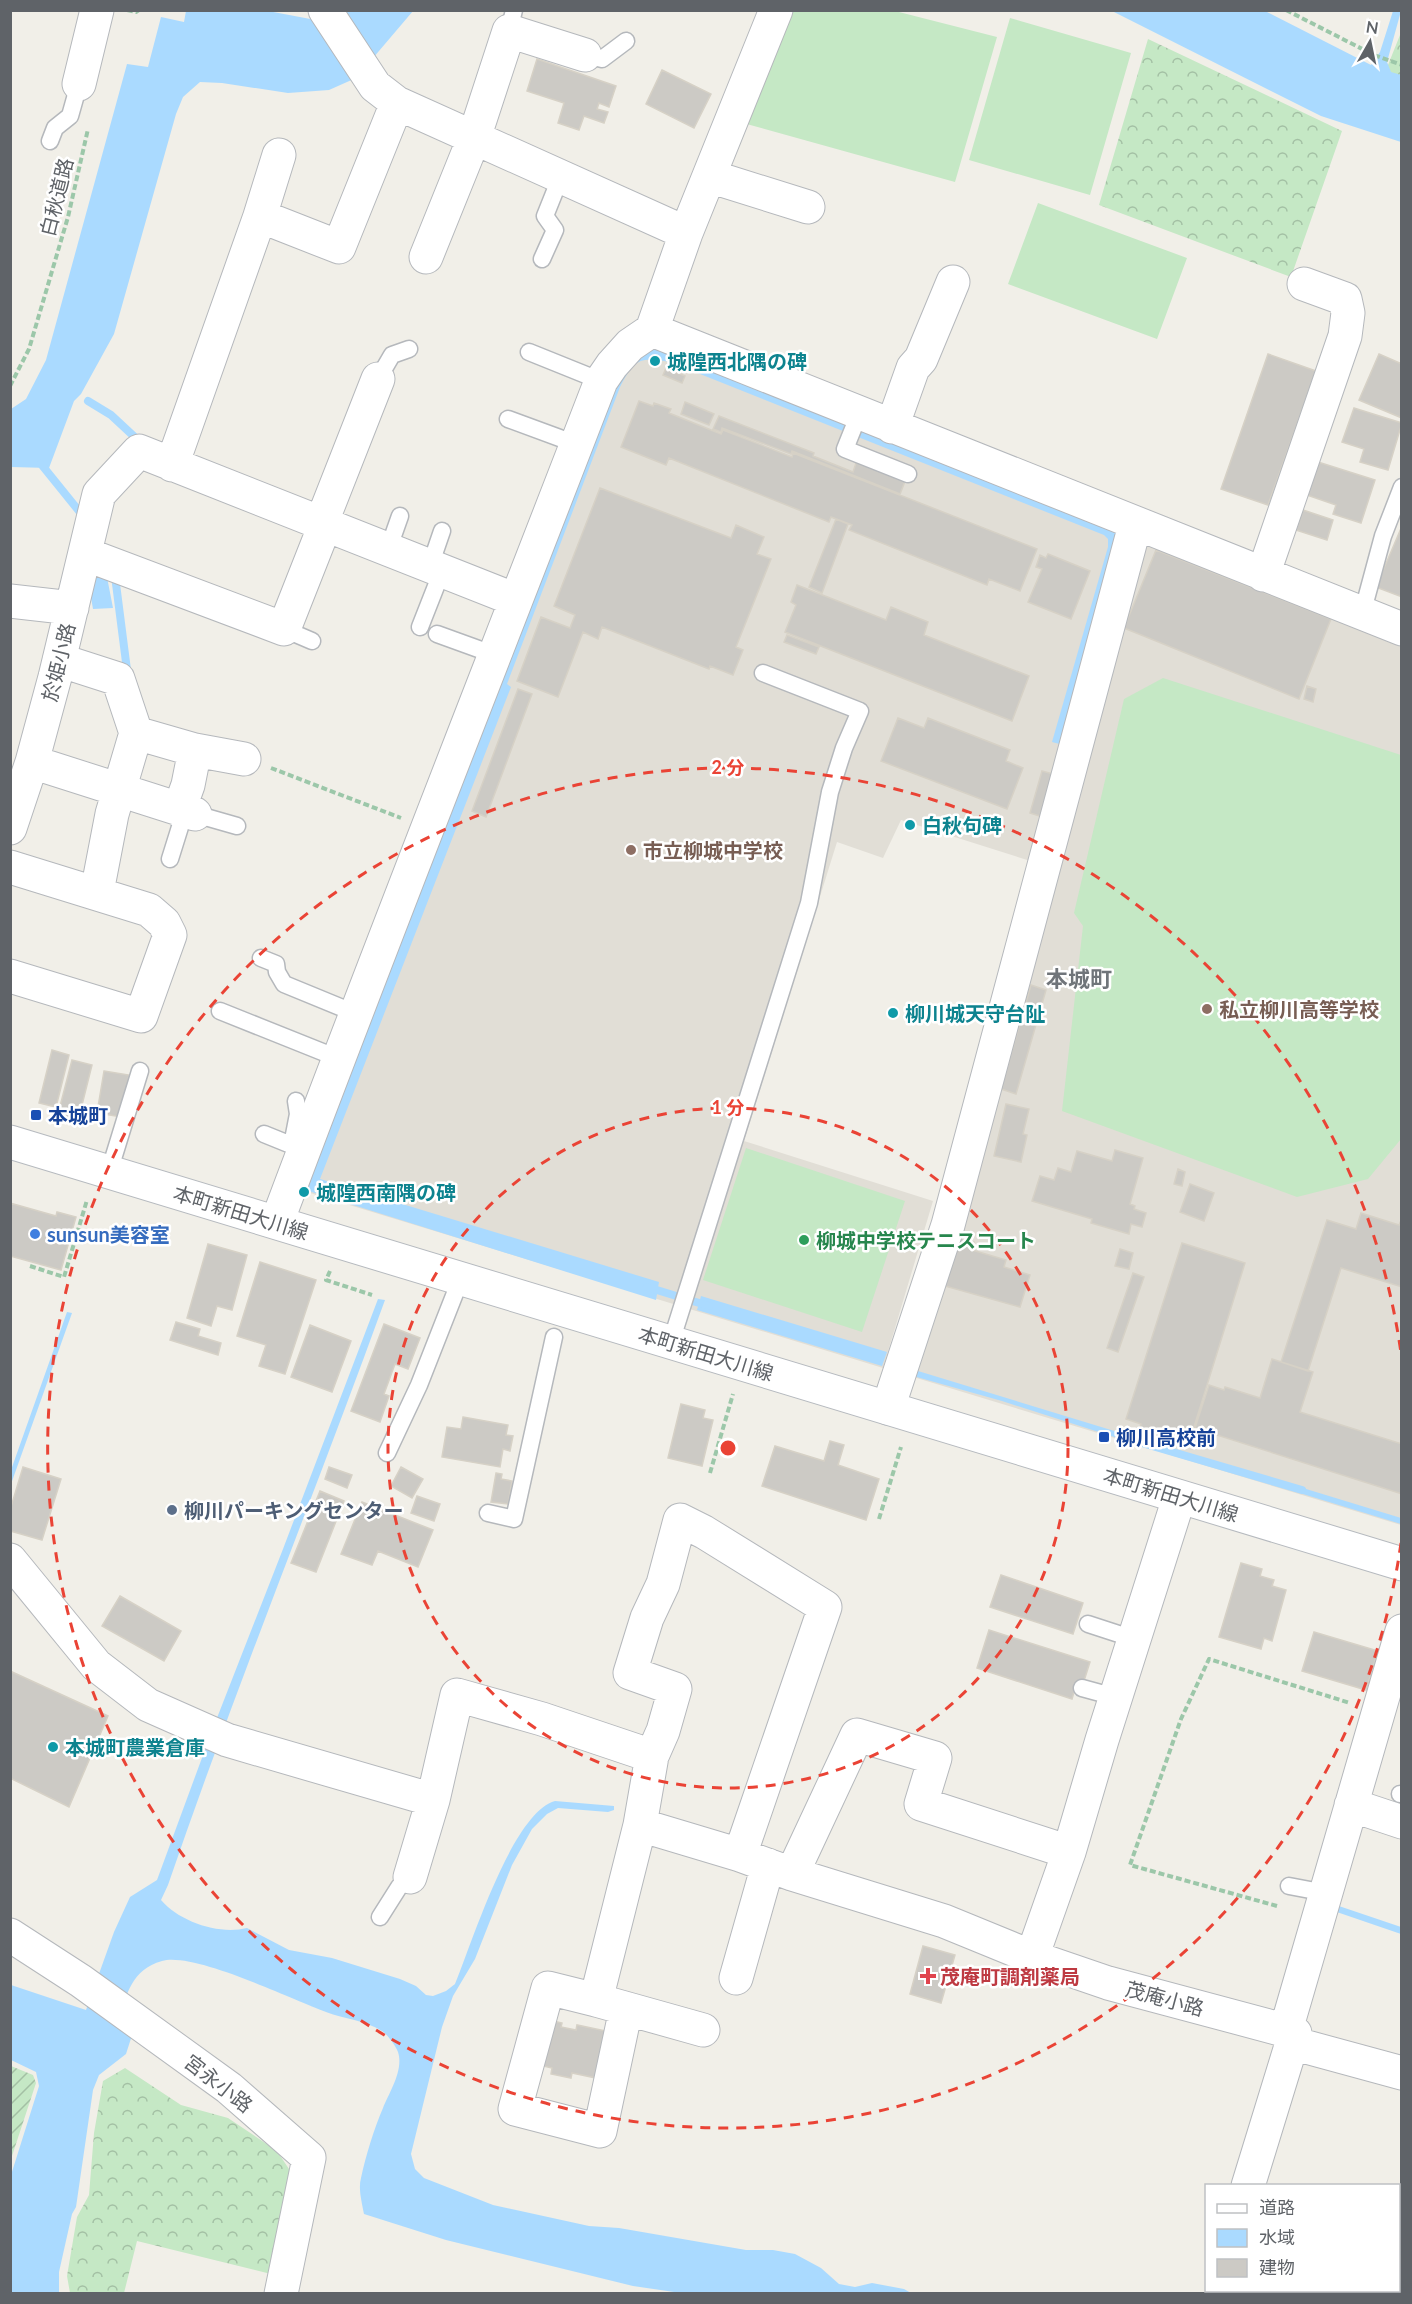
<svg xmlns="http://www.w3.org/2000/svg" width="1412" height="2304" viewBox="0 0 1412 2304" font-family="Lato,'Noto Sans JP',sans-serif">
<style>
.education{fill:#e1ded6}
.forest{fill:url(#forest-crowns)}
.garden{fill:url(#garden-furrows)}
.pitch{fill:#c5e8c5}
.water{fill:#aadaff}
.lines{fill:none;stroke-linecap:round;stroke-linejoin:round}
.stream{stroke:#aadaff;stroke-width:8}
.building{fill:#cccac5;stroke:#d6d1c6;stroke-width:1.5}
.service-casing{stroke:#b5b8bc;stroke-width:19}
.minor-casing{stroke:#b5b8bc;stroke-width:35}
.secondary-casing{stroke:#b6babf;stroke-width:35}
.path{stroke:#9cc7a9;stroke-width:4;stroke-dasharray:6 3;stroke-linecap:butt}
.service{stroke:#fff;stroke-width:16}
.minor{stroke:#fff;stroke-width:33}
.secondary{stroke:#fff;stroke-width:33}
.ring{fill:none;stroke:#ea4335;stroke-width:3;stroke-dasharray:10 8}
.culture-dot{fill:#0f9aa8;stroke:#fff;stroke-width:2}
.education-dot{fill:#8d6e63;stroke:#fff;stroke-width:2}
.transit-dot{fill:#1a4fb4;stroke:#fff;stroke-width:2}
.shop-dot{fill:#3f7fe0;stroke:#fff;stroke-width:2}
.leisure-dot{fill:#2e9e5b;stroke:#fff;stroke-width:2}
.service-dot{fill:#5c6f8a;stroke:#fff;stroke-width:2}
.health-dot{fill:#e0444e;stroke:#fff;stroke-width:2}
.labels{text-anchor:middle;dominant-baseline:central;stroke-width:5;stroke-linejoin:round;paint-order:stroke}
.street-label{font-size:20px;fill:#5f6368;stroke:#fff}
.culture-label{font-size:20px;font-weight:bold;fill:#0d838f;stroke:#fff;text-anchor:start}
.education-label{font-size:20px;font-weight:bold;fill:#785e54;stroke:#fff;text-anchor:start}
.transit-label{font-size:20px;font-weight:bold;fill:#164399;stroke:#fff;text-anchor:start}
.shop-label{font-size:20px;font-weight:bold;fill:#366cbe;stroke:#fff;text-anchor:start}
.leisure-label{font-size:20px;font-weight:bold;fill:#27864d;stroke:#fff;text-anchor:start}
.service-label{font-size:20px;font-weight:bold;fill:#4e5e75;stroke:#fff;text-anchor:start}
.health-label{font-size:20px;font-weight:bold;fill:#be3a42;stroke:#fff;text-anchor:start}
.quarter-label{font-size:22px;font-weight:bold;fill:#70757a;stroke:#fff}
.centre{fill:#ea4335;stroke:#fff;stroke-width:3}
.ring-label{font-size:18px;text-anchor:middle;font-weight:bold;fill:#ea4335;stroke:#fff;stroke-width:5;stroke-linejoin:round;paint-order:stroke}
</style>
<defs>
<pattern id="forest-crowns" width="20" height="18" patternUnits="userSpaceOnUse" patternTransform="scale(1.5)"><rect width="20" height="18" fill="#c5e8c5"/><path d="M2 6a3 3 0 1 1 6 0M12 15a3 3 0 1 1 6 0" fill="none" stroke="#a3c0a4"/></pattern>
<pattern id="garden-furrows" width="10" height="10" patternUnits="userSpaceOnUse" patternTransform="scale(1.5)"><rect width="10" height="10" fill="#c5e8c5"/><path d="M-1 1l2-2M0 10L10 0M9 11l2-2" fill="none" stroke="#a3c0a4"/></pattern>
</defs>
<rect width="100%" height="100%" fill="#f1efe8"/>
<path class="education" d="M 636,348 L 1128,532 L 1040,864 L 901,820 L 883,858 L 837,842 L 744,1141 L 933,1201 L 883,1368 L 297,1189 L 609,380 Z
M 1150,541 L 1401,641 L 1401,1525 L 910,1376 L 1140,546 Z"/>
<path class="forest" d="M 1400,35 L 1401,36 L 1401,81 L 1384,75 Z
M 1148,39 L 1342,131 L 1291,277 L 1099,205 Z
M 125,2068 L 181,2105 L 228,2118 L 277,2151 L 291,2172 L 271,2274 L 137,2241 L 124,2293 L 70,2293 L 67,2276 L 77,2217 L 89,2195 L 94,2133 L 103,2081 Z"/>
<path class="garden" d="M 11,2066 L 33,2075 L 36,2083 L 11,2159 Z"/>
<path class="pitch" d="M 790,11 L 895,11 L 997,37 L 955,182 L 743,123 Z
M 1010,18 L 1131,53 L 1090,195 L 969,160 Z
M 1038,203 L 1187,258 L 1157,339 L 1008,284 Z
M 1163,678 L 1401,755 L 1401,1139 L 1368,1179 L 1297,1197 L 1062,1111 L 1083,926 L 1074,913 L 1124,699 Z
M 746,1148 L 905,1201 L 862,1332 L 703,1280 Z"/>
<path class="water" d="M 186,11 L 268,11 L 321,21 L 343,16 L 347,11 L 413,11 L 356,78 L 329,90 L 288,93 L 222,83 L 200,82 L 183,97 L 176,114 L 114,334 L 81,394 L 74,401 L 49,468 L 11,467 L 11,409 L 26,399 L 46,360 L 127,64 L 148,67 L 161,17 L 184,22 Z
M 1112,11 L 1265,11 L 1371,65 L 1380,52 L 1393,11 L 1401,11 L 1387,62 L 1391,72 L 1401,75 L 1401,142 L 1321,116 Z
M 654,345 L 1125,530 L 1067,746 L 1052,742 L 1108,547 L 1108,539 L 1104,535 L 670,362 C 638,357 635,359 620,387 L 507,684 L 511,687 L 320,1179 L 659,1282 L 656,1300 L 299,1188 L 613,377 Z
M 106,572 L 113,608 L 93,609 L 87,575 Z
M 963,1218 L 918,1371 L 1134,1437 L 1133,1443 L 1002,1401 L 913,1376 Z
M 701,1296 L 887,1352 L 882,1366 L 697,1310 Z
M 378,1299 L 385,1300 C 314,1496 235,1689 168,1885 L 161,1900 C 180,1922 219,1935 247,1928 L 289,1950 L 332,1958 L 400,1979 L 416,1986 L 426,1995 L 433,1996 L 446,1991 L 455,1984 C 472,1943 512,1813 555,1801 L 614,1806 L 614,1810 L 608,1812 L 558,1808 L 547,1814 L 532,1829 L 512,1865 L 475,1959 L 453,1996 L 442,2027 L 411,2154 L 415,2169 L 424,2178 L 493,2205 L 589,2226 L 619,2228 L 746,2250 L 773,2250 L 795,2254 L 821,2268 L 839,2284 L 855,2287 L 872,2283 L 904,2289 L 911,2293 L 681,2293 L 633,2286 L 446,2240 L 364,2214 C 362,2203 358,2189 361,2178 C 366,2155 374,2129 383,2108 C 389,2093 404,2070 398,2052 C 396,2046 387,2034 382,2031 C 364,2020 345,2019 326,2012 C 290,1999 195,1952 162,1961 C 131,1970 128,1993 118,2019 L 134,2029 L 126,2054 L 99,2075 L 93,2090 L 76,2207 L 72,2214 L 59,2272 L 59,2293 L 11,2293 L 11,2175 L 39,2086 L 36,2072 L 11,2060 L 11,1985 L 86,2010 L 114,1932 L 130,1897 L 157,1880 L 206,1747 L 38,1620 L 11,1587 L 10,1579 L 208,1741 L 283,1549 Z
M 67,1312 L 72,1313 L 11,1484 L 11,1470 Z
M 1293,1485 L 1401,1518 L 1401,1524 L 1293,1491 Z
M 1330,1903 L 1401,1927 L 1401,1934 L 1328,1909 Z"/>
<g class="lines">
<path class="stream" d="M 88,401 L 111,415 L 140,442
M 41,464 L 83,516
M 115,576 L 127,670
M 647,1287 L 709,1306
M 1125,1438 L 1302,1490"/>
</g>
<path class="building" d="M 537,59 L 616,86 L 609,107 L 599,103 L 597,109 L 608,112 L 604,123 L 584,116 L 579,130 L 558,123 L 564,103 L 527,91 Z
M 662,70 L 711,94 L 694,128 L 646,104 Z
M 1268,354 L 1316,371 L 1268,505 L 1221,489 Z
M 1379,354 L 1402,364 L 1402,418 L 1359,400 Z
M 666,368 L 685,376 L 682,383 L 663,375 Z
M 639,401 L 653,406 L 654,403 L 671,409 L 669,413 L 721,434 L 723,430 L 792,457 L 793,453 L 1037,549 L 1020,591 L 989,579 L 987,585 L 849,530 L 852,525 L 831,517 L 829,522 L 669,458 L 666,465 L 621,447 Z
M 685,402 L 714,414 L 709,425 L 681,414 Z
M 1354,408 L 1402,423 L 1388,470 L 1360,462 L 1364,449 L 1342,442 Z
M 719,416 L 814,453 L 813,456 L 853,472 L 857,460 L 906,479 L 900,494 L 792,451 L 791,454 L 722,428 L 721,432 L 713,429 Z
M 1318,462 L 1375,480 L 1361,523 L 1333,514 L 1336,505 L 1307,495 Z
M 600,488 L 731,538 L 736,525 L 764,537 L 757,554 L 771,559 L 736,647 L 743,650 L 733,675 L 710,666 L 709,669 L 602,627 L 598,639 L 583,632 L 558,697 L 517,681 L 541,617 L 570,628 L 575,615 L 554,606 Z
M 1303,510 L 1333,520 L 1327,540 L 1296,530 Z
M 836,519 L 848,524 L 822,593 L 809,587 Z
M 1402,526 L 1402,597 L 1376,587 Z
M 1156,550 L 1331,619 L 1299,699 L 1124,628 Z
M 1048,554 L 1090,571 L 1071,619 L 1028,602 L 1042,569 L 1036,567 L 1040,555 L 1046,558 Z
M 797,585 L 886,620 L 891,607 L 928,622 L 924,635 L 1029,676 L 1012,721 L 785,632 L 796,605 L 791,602 Z
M 787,635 L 819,647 L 816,654 L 784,642 Z
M 1307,686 L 1316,689 L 1313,702 L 1304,699 Z
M 518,689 L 532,694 L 486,817 L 472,811 Z
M 898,718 L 924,728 L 928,718 L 1010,750 L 1006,761 L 1023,768 L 1007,809 L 881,761 Z
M 1042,771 L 1057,775 L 1046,818 L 1030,813 Z
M 1031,985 L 1046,990 L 1016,1094 L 1001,1089 Z
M 52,1050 L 69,1055 L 56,1107 L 39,1103 Z
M 72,1060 L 92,1065 L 79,1117 L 74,1115 L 72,1122 L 57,1118 Z
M 104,1071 L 129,1075 L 121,1117 L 97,1113 Z
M 1006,1104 L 1029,1109 L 1023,1134 L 1027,1135 L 1021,1162 L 994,1156 Z
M 1115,1150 L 1143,1158 L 1130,1204 L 1135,1206 L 1134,1209 L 1146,1213 L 1142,1227 L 1131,1224 L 1129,1234 L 1091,1223 L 1092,1219 L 1032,1201 L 1040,1176 L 1054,1180 L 1058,1168 L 1071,1172 L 1077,1151 L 1112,1161 Z
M 1178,1169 L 1185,1172 L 1182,1186 L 1174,1184 Z
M 1190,1184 L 1214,1193 L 1204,1221 L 1180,1212 Z
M 10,1203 L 56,1216 L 57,1212 L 76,1217 L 61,1270 L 10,1256 Z
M 1361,1213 L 1399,1225 L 1402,1218 L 1402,1287 L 1341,1268 L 1308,1371 L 1281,1362 L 1327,1220 L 1356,1229 Z
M 959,1238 L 974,1242 L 972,1250 L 1006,1260 L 1004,1267 L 1030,1275 L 1020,1307 L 945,1286 Z
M 1182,1243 L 1245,1263 L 1189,1443 L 1153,1432 L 1152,1438 L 1138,1433 L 1141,1424 L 1126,1419 Z
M 208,1244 L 247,1255 L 232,1310 L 217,1306 L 211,1326 L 187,1318 Z
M 1120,1249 L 1133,1253 L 1129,1269 L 1115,1266 Z
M 260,1262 L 316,1280 L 285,1374 L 259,1366 L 266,1345 L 237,1336 Z
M 1133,1273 L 1144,1277 L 1118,1352 L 1107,1348 Z
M 176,1322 L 200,1329 L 198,1336 L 221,1343 L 218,1355 L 170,1340 Z
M 384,1324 L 420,1338 L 408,1369 L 395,1364 L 384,1394 L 389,1396 L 380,1422 L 351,1411 Z
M 310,1325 L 351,1341 L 332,1392 L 291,1377 Z
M 1272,1359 L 1313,1372 L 1300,1412 L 1402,1444 L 1402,1494 L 1195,1428 L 1209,1385 L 1224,1390 L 1225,1387 L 1260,1398 Z
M 681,1404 L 705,1410 L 703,1418 L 713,1420 L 702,1466 L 668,1458 Z
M 463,1417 L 508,1425 L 506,1435 L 513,1436 L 510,1451 L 503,1449 L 500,1467 L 442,1457 L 447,1427 L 461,1429 Z
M 830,1441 L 844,1445 L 838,1465 L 879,1479 L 866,1520 L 762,1486 L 775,1446 L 824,1461 Z
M 23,1467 L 61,1479 L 42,1540 L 10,1531 L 10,1510 Z
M 329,1467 L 352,1475 L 347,1488 L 325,1479 Z
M 401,1467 L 423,1479 L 412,1498 L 391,1486 Z
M 496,1473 L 502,1474 L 501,1479 L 512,1481 L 508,1504 L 491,1502 Z
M 320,1491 L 344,1501 L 316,1572 L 291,1563 Z
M 417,1496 L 440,1504 L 434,1521 L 411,1513 Z
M 362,1502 L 433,1530 L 418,1567 L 378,1551 L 372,1565 L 341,1554 Z
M 1241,1563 L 1262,1569 L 1260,1576 L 1274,1580 L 1272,1586 L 1286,1590 L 1272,1641 L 1264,1638 L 1261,1649 L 1219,1637 Z
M 1001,1575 L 1083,1603 L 1073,1634 L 990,1607 Z
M 120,1596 L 181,1631 L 164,1661 L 102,1626 Z
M 989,1630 L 1090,1662 L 1083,1684 L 1077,1682 L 1072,1699 L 977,1668 Z
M 1314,1632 L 1378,1651 L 1366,1690 L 1302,1671 Z
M 10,1671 L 108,1716 L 69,1807 L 10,1778 Z
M 923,1946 L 955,1955 L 941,2003 L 910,1994 Z
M 549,2020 L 562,2023 L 561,2027 L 576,2030 L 577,2025 L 606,2031 L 596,2078 L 572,2073 L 571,2078 L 551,2074 L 552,2068 L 539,2065 Z"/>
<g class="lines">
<g class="service-casing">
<path id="service" d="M 509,31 L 514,10
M 585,55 L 602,59 L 626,41
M 50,141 L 55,128 L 70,116 L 79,84
M 542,259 L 555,230 L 545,216 L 561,176
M 529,352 L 601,381
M 378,379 L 392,355 L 409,349
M 859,414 L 845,449 L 908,474
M 508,419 L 576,444
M 388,550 L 400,516
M 430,566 L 442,531
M 1362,614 L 1383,536 L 1402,487
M 420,627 L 442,571
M 284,629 L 312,641
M 437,634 L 495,655
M 195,814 L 237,826
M 170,859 L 185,811
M 261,958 L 276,964 L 277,972 L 284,984 L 357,1014
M 220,1011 L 340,1059
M 264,1134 L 301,1149
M 292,1145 L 298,1114 L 296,1101
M 109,1172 L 140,1071
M 671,1342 L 809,903 L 830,792 L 844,748 L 860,711 L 763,673
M 387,1453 L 419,1385 L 461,1278
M 488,1513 L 514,1519 L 554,1337
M 1088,1624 L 1134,1639
M 1082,1688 L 1115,1697
M 1400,1794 L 1402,1794
M 1289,1886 L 1326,1893
M 380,1917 L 399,1887 L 410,1877
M 1233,2290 L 1233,2294"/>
</g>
<g class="minor-casing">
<path id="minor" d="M 325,10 L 375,86 L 397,103 L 686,233
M 79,84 L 97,10
M 709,176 L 808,207
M 260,216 L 279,155
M 426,257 L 474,138 L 509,31 L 585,55
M 652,330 L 1402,629
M 892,427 L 913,368 L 921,359 L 953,282
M 172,465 L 260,216 L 339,247 L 397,103
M 321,524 L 378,379
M 85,554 L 284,629 L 325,525
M 1263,575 L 1345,336 L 1348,313 L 1345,299 L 1304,284
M 10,601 L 72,608
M 59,660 L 118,679 L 136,733 L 112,814 L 97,892
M 136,733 L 195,750 L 244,759
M 32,762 L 195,814
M 179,810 L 188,785 L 195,750
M 10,828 L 32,762 L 55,677 L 99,494 L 139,451 L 516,600
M 10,867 L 149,910 L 164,923 L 170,935 L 141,1016 L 10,976
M 277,1222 C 382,941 493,661 601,381 L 612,365 L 630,345 L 652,330 L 686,233 L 776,10
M 888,1408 L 948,1225 L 1135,525
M 10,1560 L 96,1665 L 148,1705 L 227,1740 L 433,1800
M 652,1756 L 663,1731 L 675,1689 L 630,1673 L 647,1618 L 663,1584 L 680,1520 L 704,1532 L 825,1607 L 740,1855
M 1351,1805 L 1402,1822
M 640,1825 L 596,2000 L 703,2030
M 792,1874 L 857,1735 L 935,1758 L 921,1804 L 1069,1852
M 410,1877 L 433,1800 L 457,1695 L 542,1719 L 652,1756 L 640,1825 L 740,1855 L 792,1874 L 944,1921 L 1032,1957 L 1108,1983 L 1295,2033 L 1248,2186
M 10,1935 L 81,1981 L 229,2088 L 309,2158 L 281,2294
M 1032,1957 L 1069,1852 L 1102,1740 L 1179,1498
M 736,1978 L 768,1865
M 596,2000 L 548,1988 L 515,2109 L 600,2131 L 626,2009
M 1286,2030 L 1402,1631
M 1292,2043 L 1402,2073
M 1398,2279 L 1402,2280"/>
</g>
<g class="secondary-casing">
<path id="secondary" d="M 10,1142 L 1402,1564"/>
</g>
<path class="path" d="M 127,10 L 136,12 L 139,10
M 1286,10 L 1374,55 L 1402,65
M 10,386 L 29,349 L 68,217 L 88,129
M 271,768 L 401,818
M 30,1266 L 64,1277 L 87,1200
M 330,1271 L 326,1280 L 372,1295
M 710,1473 L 733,1394
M 879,1519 L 901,1447
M 1277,1906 L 1130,1865 L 1181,1719 L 1209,1659 L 1350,1703"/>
<use href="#service" class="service"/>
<use href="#minor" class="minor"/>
<use href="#secondary" class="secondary"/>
</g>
<g class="ring">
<circle cx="728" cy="1448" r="340"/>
<path d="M1401 1543A680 680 0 1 1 1401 1353"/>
</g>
<g class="culture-dot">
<circle cx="655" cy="361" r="6"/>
<circle cx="910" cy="825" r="6"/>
<circle cx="893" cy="1013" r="6"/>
<circle cx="304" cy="1192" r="6"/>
<circle cx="53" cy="1747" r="6"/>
</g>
<g class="education-dot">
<circle cx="631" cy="850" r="6"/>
<circle cx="1207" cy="1009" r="6"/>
</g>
<g class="transit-dot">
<rect x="30" y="1109" width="12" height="12" rx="3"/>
<rect x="1098" y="1431" width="12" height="12" rx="3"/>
</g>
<circle class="shop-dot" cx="35" cy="1234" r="6"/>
<circle class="leisure-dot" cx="804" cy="1240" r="6"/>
<circle class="service-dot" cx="172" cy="1510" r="6"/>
<path class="health-dot" d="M925 1967h6v6h6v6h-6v6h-6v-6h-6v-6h6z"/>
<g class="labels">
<g class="street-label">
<text transform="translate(56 197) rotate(-76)">白秋道路</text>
<text transform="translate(58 662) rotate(-76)">於姫小路</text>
<text transform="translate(241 1212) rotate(17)">本町新田大川線</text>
<text transform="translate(706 1353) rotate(17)">本町新田大川線</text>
<text transform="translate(1171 1494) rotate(17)">本町新田大川線</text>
<text transform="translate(1165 1998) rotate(15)">茂庵小路</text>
<text transform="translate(219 2083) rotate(38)">宮永小路</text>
</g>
<g class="culture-label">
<text x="667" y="361">城隍西北隅の碑</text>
<text x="922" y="825">白秋句碑</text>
<text x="905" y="1013">柳川城天守台阯</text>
<text x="316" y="1192">城隍西南隅の碑</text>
<text x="65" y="1747">本城町農業倉庫</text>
</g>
<g class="education-label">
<text x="643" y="850">市立柳城中学校</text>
<text x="1219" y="1009">私立柳川高等学校</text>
</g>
<g class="transit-label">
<text x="48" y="1115">本城町</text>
<text x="1116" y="1437">柳川高校前</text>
</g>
<g class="shop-label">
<text x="47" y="1234">sunsun美容室</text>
</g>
<g class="leisure-label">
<text x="816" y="1240">柳城中学校テニスコート</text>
</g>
<g class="service-label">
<text x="184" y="1510">柳川パーキングセンター</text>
</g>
<g class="health-label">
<text x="940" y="1976">茂庵町調剤薬局</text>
</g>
<g class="quarter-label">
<text x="1079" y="978">本城町</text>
</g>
</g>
<circle cx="728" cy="1448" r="9" class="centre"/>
<g class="ring-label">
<text x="728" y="774">2 分</text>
<text x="728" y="1114">1 分</text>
</g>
<rect width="1412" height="2304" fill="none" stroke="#5f6368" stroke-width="24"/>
<rect x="1205" y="2184" width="195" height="108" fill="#ffffff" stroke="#bfc1c3" stroke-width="1.5"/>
<rect x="1217" y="2204" width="30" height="9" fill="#ffffff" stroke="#bfc1c3" stroke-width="1.5"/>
<text x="1259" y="2214" font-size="18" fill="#5f6368">道路</text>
<rect x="1217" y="2229" width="30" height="18" fill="#aadaff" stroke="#bfc1c3" stroke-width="1.5"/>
<text x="1259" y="2244" font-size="18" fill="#5f6368">水域</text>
<rect x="1217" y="2259" width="30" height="18" fill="#cccac5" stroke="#bfc1c3" stroke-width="1.5"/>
<text x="1259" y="2274" font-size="18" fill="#5f6368">建物</text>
<g transform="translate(1370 42) rotate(9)" stroke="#ffffff" stroke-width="4.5" paint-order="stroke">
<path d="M0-4.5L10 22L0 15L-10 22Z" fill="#5f6368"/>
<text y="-9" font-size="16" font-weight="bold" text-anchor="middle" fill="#5f6368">N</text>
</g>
</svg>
